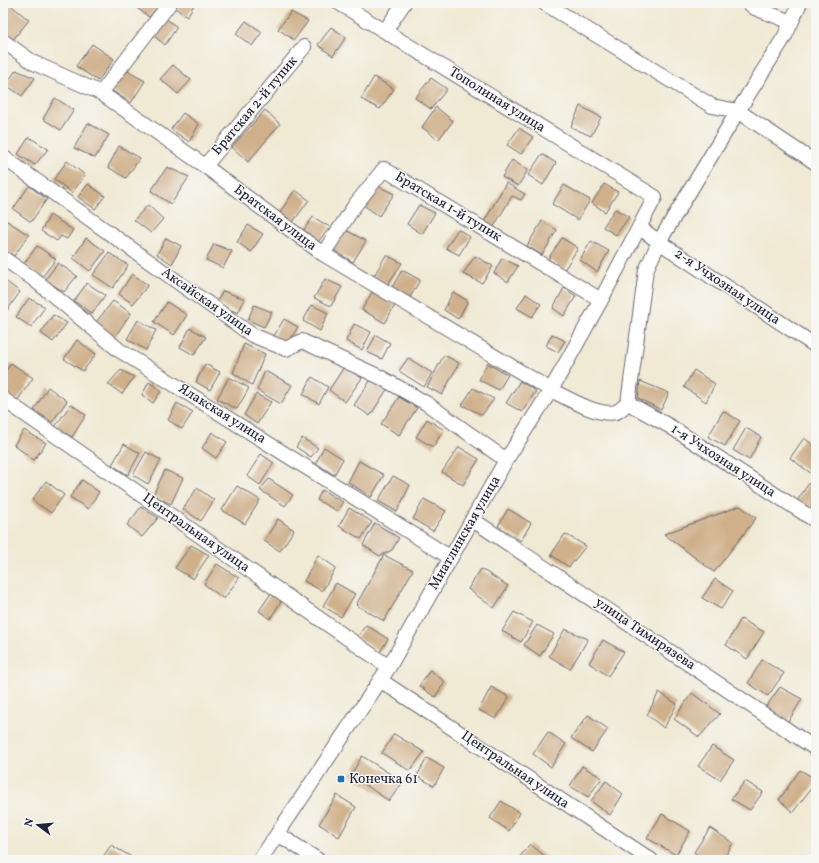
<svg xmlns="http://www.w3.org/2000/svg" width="819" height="863" viewBox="0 0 819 863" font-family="Vollkorn,serif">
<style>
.building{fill:#cfb08b}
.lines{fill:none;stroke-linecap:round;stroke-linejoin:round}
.street-casing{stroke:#6a6871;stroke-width:16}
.street{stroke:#fff;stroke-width:14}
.poi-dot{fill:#1f6fb2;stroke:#f6f6f2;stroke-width:1.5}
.labels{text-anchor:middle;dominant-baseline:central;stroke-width:3;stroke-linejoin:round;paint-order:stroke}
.street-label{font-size:14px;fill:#22223b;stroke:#f6f6f2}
.poi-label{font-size:14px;fill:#22223b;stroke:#f6f6f2;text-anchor:start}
</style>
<rect width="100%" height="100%" fill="#f6f6f2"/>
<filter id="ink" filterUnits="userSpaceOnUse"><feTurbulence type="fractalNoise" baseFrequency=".025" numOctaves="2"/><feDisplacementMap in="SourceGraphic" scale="8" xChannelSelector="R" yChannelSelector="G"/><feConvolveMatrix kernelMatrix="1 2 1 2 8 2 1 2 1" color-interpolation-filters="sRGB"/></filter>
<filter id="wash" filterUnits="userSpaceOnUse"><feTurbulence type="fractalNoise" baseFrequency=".012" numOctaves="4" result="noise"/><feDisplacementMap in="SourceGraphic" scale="16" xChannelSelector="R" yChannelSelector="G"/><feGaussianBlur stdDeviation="0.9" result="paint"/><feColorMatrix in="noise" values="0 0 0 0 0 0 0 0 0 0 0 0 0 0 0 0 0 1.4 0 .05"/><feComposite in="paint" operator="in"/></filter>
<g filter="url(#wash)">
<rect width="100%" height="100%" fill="#f0e9d4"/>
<g id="blocks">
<path class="building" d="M 4,3 L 8,3 L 29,20 L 12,41 L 3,34 L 3,4 Z
M 135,3 L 161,3 L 149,17 L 133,5 Z
M 178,3 L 195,3 L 187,17 L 174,7 Z
M 282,3 L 298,3 L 295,9 Z
M 291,12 L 308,21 L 294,40 L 278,29 Z
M 165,18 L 177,27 L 165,45 L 153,35 Z
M 246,21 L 262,32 L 252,46 L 236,34 Z
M 331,27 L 346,37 L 333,56 L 318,45 Z
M 92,44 L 114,59 L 98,81 L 76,66 Z
M 173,65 L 191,80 L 178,94 L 160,79 Z
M 124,69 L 145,81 L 131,103 L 111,90 Z
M 16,70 L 35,78 L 22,96 L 6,85 Z
M 374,77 L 394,89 L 380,109 L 361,99 Z
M 431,78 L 447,89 L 431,109 L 415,98 Z
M 55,98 L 74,110 L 61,130 L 43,119 Z
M 580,106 L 601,117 L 591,136 L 571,127 Z
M 436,107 L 453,121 L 438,140 L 422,127 Z
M 265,110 L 280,124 L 248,162 L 232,147 Z
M 183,113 L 199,124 L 189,142 L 171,129 Z
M 88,123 L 109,135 L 95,158 L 74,148 Z
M 519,128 L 533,137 L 521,154 L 507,145 Z
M 29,137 L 48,149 L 35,165 L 18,154 Z
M 119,146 L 140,158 L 126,178 L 108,167 Z
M 542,154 L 556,163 L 543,185 L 528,175 Z
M 512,160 L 528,170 L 518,186 L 502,177 Z
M 67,161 L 85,175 L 72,193 L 54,179 Z
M 167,167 L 189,177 L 171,204 L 151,191 Z
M 506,183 L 525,194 L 521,200 L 512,196 L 493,228 L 484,222 Z
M 88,184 L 105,196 L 95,209 L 78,197 Z
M 604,184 L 618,192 L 605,212 L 592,203 Z
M 376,185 L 394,194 L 379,216 L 362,204 Z
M 564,185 L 590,200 L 578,220 L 552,204 Z
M 29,186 L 47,199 L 31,222 L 13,209 Z
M 295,190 L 309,200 L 293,222 L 280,212 Z
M 148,205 L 163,219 L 151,233 L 134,220 Z
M 419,205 L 435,213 L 422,234 L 407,224 Z
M 615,209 L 629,217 L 616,235 L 603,227 Z
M 50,215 L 73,230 L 67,239 L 61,236 L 57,241 L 41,231 Z
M 313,217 L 330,227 L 318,242 L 303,231 Z
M 7,221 L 29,235 L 14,256 L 3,249 L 3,226 Z
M 542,221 L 557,230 L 542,255 L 527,246 Z
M 248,225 L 263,234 L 251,252 L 237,242 Z
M 344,229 L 366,241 L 353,262 L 332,249 Z
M 458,229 L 470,237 L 459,255 L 446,248 Z
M 86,238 L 105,251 L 90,271 L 73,258 Z
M 166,238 L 181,246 L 172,264 L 157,254 Z
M 562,238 L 578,248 L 564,270 L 548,259 Z
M 591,241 L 609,251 L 597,272 L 580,260 Z
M 214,244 L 232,251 L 223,268 L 206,260 Z
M 37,246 L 56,259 L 42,277 L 24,264 Z
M 109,253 L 128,265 L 113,288 L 93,275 Z
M 386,255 L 402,263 L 388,284 L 374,276 Z
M 475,256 L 493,266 L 482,283 L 463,274 Z
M 502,258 L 518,266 L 508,282 L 494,273 Z
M 58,263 L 77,276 L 64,292 L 45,280 Z
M 402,270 L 420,280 L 409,299 L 391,289 Z
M 132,274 L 148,285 L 133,304 L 119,294 Z
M 3,279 L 20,292 L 6,312 L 3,310 Z
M 325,279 L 342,287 L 331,306 L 314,298 Z
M 87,283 L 105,295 L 92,314 L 74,301 Z
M 564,288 L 576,296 L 564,316 L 553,308 Z
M 223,291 L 245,299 L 238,313 L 216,303 Z
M 372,292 L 395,305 L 385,323 L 362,310 Z
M 453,292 L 468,301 L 458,319 L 444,310 Z
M 526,294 L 541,304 L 532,317 L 517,308 Z
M 29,298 L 45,307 L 31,327 L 16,317 Z
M 113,301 L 131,313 L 114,338 L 96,322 Z
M 167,302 L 187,315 L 174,335 L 154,322 Z
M 254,305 L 272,312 L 264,327 L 248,320 Z
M 312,305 L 328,313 L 320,331 L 303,321 Z
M 53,315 L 67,323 L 53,342 L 41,333 Z
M 284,319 L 298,327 L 288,343 L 274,336 Z
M 138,320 L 156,330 L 146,350 L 127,339 Z
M 354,324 L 371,332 L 362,350 L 346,341 Z
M 190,328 L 206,337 L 194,355 L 180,347 Z
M 552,334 L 565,341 L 558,352 L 546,346 Z
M 376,335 L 390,343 L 382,359 L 367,352 Z
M 77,340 L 96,354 L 83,371 L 64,359 Z
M 244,344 L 265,354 L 252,385 L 233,373 Z
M 444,355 L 459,363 L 442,395 L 427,387 Z
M 408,358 L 432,373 L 424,387 L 399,371 Z
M 11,363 L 33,378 L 17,401 L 3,391 L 3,375 Z
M 487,363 L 508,375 L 499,390 L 479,380 Z
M 205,364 L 220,372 L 210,390 L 196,382 Z
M 344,367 L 362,378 L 345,402 L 329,390 Z
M 121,370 L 134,377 L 122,394 L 108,384 Z
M 694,370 L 715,384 L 706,402 L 684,387 Z
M 265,371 L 292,385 L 281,404 L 257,390 Z
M 229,377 L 249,388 L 237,409 L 217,399 Z
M 312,377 L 328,387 L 319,404 L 303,394 Z
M 372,378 L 388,388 L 370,416 L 354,405 Z
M 520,381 L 536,391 L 522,412 L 506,403 Z
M 640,381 L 669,393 L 661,410 L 638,398 Z
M 149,382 L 161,391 L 153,403 L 142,395 Z
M 48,387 L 67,401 L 52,422 L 34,410 Z
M 473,388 L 494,399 L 482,415 L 462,405 Z
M 256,394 L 271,402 L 257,424 L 244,415 Z
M 399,397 L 417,408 L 399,435 L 381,424 Z
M 177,403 L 193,412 L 182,429 L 168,420 Z
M 71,404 L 86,415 L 72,437 L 55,427 Z
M 723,411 L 740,421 L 725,446 L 708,437 Z
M 427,419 L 444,430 L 433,447 L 416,437 Z
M 746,428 L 761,437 L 749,460 L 733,450 Z
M 24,430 L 46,443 L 34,460 L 14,445 Z
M 212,432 L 227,442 L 216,458 L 202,448 Z
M 302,438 L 318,448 L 311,457 L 296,447 Z
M 804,438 L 816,447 L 816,477 L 790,458 Z
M 124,444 L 140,453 L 128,475 L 112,465 Z
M 324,447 L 343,459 L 334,475 L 316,463 Z
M 459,447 L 479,459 L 463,485 L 442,472 Z
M 146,452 L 161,460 L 148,484 L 133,475 Z
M 261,454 L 274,463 L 260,485 L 247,476 Z
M 359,461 L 384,475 L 371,497 L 348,482 Z
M 165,470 L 183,478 L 171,504 L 153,495 Z
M 393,476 L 410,485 L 397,512 L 378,501 Z
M 269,479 L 293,495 L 285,506 L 260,490 Z
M 82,480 L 99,492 L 88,509 L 70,497 Z
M 46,481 L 64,495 L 51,513 L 32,500 Z
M 809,483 L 816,487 L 816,512 L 797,501 Z
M 237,486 L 260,500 L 245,524 L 222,510 Z
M 197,488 L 214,500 L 201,521 L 183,509 Z
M 322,490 L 343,502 L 337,511 L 317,500 Z
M 424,499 L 446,511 L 433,531 L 413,519 Z
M 740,506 L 756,518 L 714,572 L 664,534 Z
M 141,507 L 158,518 L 142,537 L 127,525 Z
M 349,508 L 372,522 L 361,539 L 339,526 Z
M 508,509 L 531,523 L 521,541 L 498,526 Z
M 278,519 L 294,530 L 280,551 L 264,541 Z
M 375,523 L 399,538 L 392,550 L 380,556 L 363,545 Z
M 565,534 L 586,546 L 569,567 L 551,555 Z
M 191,545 L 209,555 L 193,579 L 175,568 Z
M 318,555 L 336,568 L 322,591 L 304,581 Z
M 384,555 L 413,570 L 384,621 L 356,605 Z
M 217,564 L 239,578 L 224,599 L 204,584 Z
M 481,569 L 508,586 L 494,608 L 468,589 Z
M 715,579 L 733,591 L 721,609 L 702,598 Z
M 336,583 L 355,594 L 341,617 L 323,606 Z
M 271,593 L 282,600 L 270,619 L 259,611 Z
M 514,612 L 533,622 L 521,642 L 502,631 Z
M 741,619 L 764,632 L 747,659 L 726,645 Z
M 366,625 L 388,639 L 380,652 L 357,637 Z
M 537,625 L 554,634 L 540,656 L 524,645 Z
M 565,629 L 588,639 L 570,669 L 549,656 Z
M 603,640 L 624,652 L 608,676 L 589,663 Z
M 762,660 L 784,673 L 768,696 L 748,683 Z
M 430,670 L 445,682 L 435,697 L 419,686 Z
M 491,687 L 509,697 L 496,719 L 479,710 Z
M 780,687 L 802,699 L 788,722 L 765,708 Z
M 659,692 L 677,704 L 664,728 L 647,715 Z
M 692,693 L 720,714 L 699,737 L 674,719 Z
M 588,715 L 608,729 L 592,752 L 571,738 Z
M 548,732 L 566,744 L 551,767 L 533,754 Z
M 394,734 L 424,752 L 410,771 L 382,753 Z
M 712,746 L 734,760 L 720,780 L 698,766 Z
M 362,756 L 403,782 L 389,801 L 351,775 Z
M 427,758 L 444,768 L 434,786 L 417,776 Z
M 582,766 L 602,778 L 588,797 L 570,786 Z
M 800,770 L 816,779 L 816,782 L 793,812 L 779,800 Z
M 606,781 L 623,794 L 610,815 L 591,801 Z
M 745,781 L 763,792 L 750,810 L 731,799 Z
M 337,795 L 356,807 L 339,837 L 319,824 Z
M 501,801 L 520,813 L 509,831 L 490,818 Z
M 662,814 L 690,831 L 676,855 L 647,838 Z
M 710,828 L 733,843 L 723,860 L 704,860 L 694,852 Z
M 530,844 L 547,858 L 546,860 L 518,859 Z
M 111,845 L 135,859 L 134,860 L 101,860 Z"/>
</g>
</g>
<g filter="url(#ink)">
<use href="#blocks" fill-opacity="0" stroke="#6a6871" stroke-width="1"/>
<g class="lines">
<g class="street-casing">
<path id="street" d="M 544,3 L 712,106 L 738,111 L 816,163
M 749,3 L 755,8 L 791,22
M 385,31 L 404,3
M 3,41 L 34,63 L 101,93 L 205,166 L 323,254 L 551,390 C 567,398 599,417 616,412 C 621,410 624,406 628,403 L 646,270 L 659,242 L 738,111 L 785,36 L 800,3
M 101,93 L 170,3
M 3,157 L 252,335 L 286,349 L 302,341 L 380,377 L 426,403 L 506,460
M 205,166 L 304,47
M 639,227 L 659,242 L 816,346
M 323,254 L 355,205 L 384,169 L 601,300
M 3,258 L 35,280 L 119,350 L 451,558
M 3,399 L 389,667
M 628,403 L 671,427 L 816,521
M 473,520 L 816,749
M 380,680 L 651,860
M 278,834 L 318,860
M 260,860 L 389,667 L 506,460 L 551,390 L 601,300 L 655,197 L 339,3"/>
</g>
<use href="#street" class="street"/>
</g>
</g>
<rect class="poi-dot" x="337" y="775" width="8" height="8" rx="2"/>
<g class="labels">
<g class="street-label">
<text transform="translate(497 100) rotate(32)">Тополиная улица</text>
<text transform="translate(255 106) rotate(-50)">Братская 2-й тупик</text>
<text transform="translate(448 207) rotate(31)">Братская 1-й тупик</text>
<text transform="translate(275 218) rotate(37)">Братская улица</text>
<text transform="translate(727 287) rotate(34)">2-я Учхозная улица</text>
<text transform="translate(207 302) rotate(35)">Аксайская улица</text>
<text transform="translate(222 414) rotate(32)">Ялакская улица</text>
<text transform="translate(723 461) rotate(33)">1-я Учхозная улица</text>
<text transform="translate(196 533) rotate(35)">Центральная улица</text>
<text transform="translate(465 533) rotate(-60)">Миатлинская улица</text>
<text transform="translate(645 634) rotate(34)">улица Тимирязева</text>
<text transform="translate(515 770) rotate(34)">Центральная улица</text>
</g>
<g class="poi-label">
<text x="349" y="779">Конечка 61</text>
</g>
</g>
<rect width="819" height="863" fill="none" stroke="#f6f6f2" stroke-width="16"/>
<g transform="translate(38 825) rotate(286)" stroke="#f6f6f2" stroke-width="3" paint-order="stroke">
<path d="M0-3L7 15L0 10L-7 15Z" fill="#22223b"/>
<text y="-6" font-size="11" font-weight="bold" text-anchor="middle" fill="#22223b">N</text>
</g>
</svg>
